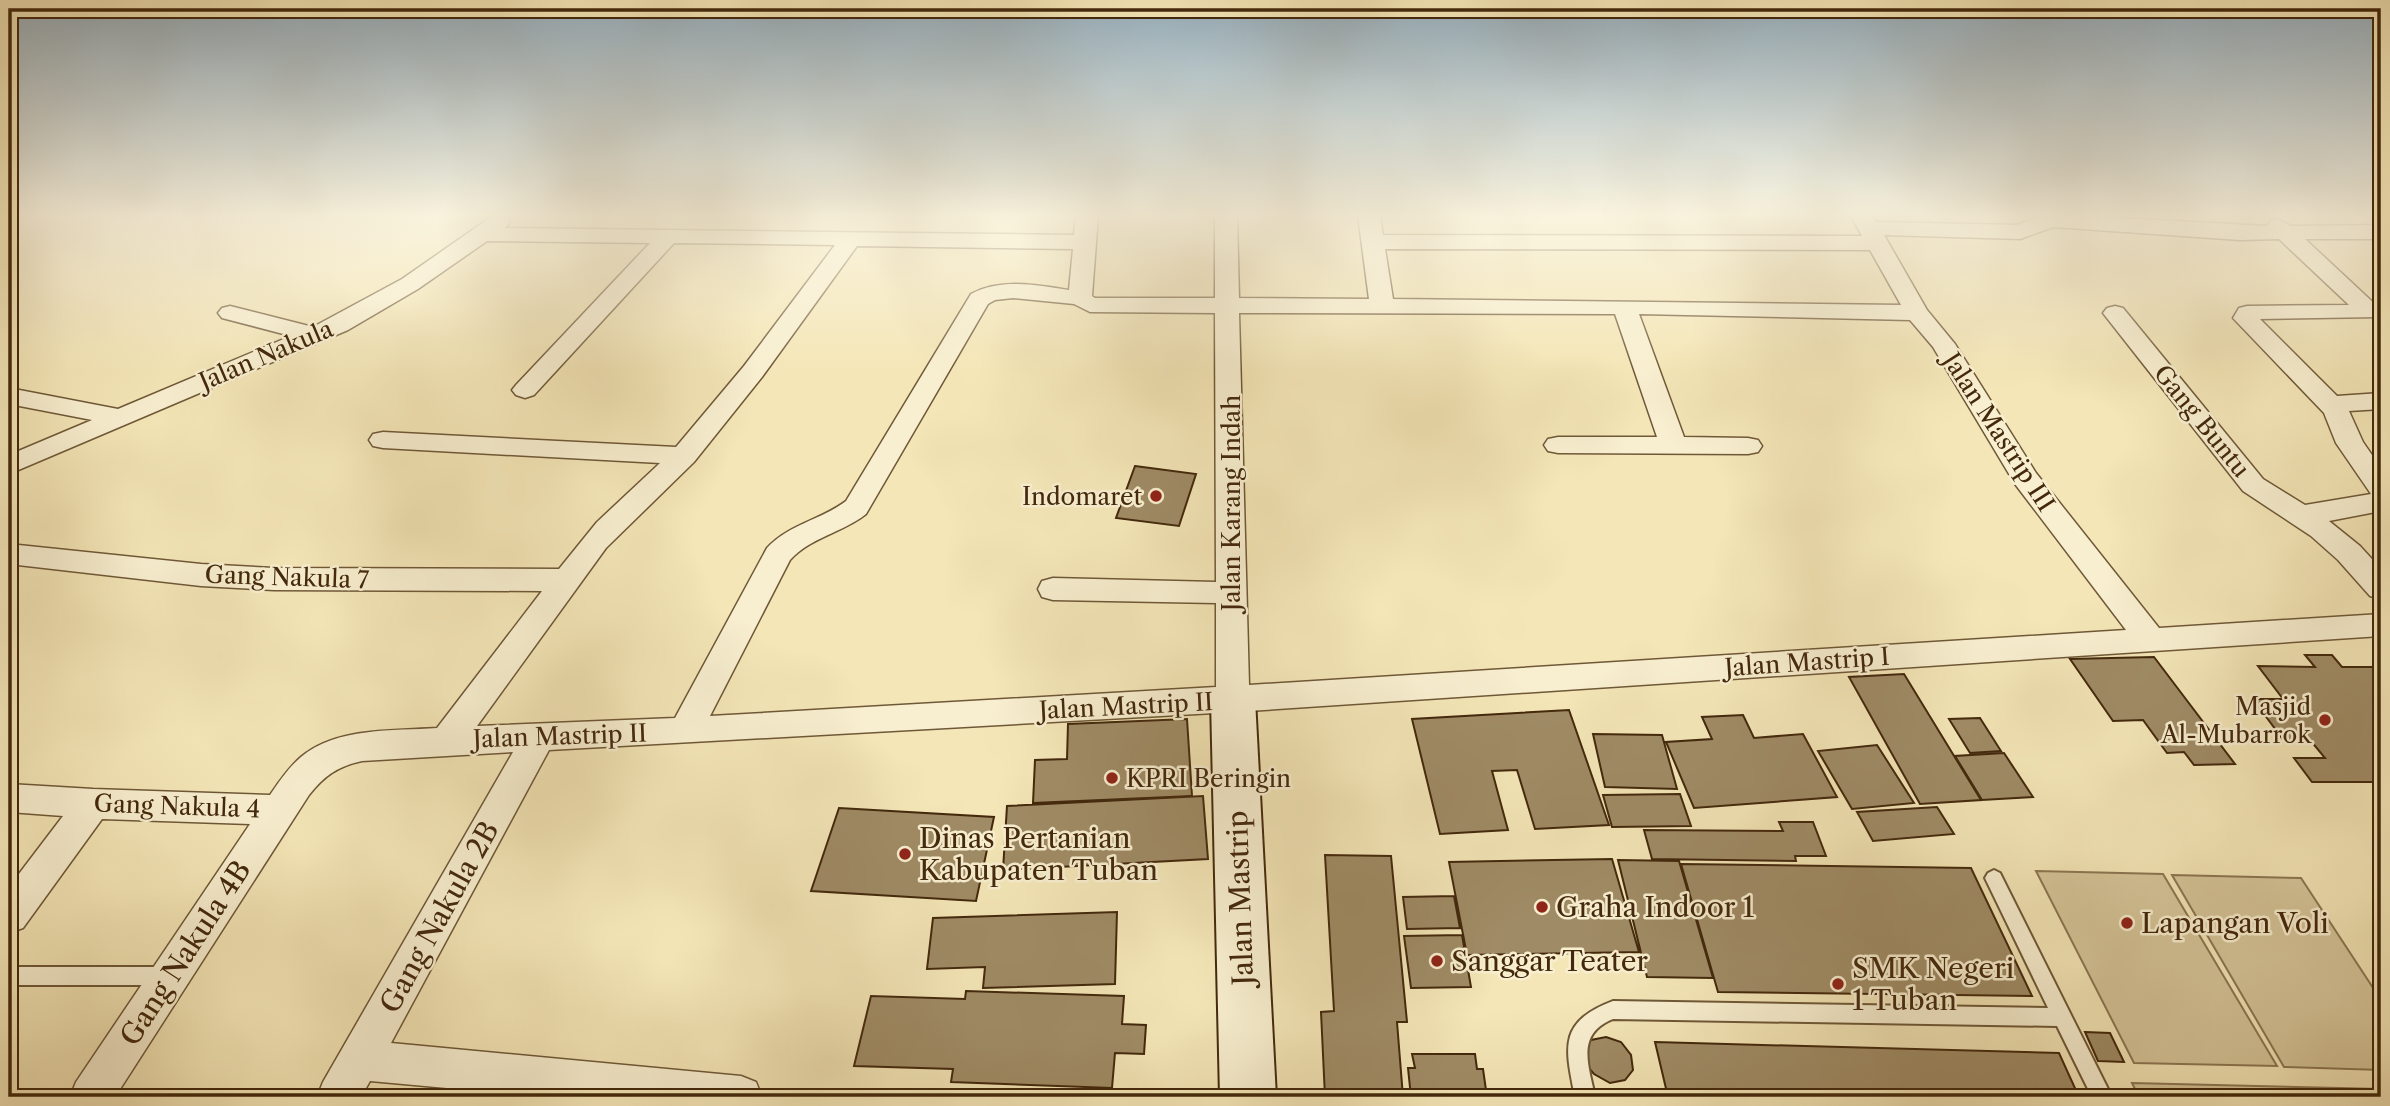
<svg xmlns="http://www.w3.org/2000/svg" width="2390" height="1106" viewBox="0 0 2390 1106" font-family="'Libre Caslon Text',serif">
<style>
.green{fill:#d6c69a;stroke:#8c7753;stroke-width:2}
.building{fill:#9f8b65;stroke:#43280c;stroke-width:2}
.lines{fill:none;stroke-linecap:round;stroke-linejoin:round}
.lane-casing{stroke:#6f5837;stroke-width:4}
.street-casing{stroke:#6f5837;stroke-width:3}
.secondary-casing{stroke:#43280c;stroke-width:4}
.lane{fill:#f8efd0;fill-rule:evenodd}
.street{fill:#f8efd0;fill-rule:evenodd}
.secondary{fill:#f8efd0;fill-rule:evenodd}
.poi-dot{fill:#8f2418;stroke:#f8efd0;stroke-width:2.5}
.labels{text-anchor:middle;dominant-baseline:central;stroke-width:5;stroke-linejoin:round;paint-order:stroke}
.street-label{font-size:24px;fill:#43280c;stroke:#f8efd0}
.poi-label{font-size:24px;fill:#43280c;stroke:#f8efd0;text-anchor:end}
.near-poi-label{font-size:28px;fill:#43280c;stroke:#f8efd0;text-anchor:start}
.near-street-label{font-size:28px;fill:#43280c;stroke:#f8efd0}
</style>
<rect width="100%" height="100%" fill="#f4e6b7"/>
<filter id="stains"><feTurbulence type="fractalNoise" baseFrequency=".00286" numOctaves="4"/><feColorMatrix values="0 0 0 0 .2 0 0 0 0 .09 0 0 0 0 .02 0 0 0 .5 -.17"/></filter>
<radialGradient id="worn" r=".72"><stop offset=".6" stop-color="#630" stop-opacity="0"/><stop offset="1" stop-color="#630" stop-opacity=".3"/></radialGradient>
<path class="green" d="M 2036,871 L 2163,874 L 2277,1066 L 2134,1063 Z
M 2172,875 L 2301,878 L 2381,1000 L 2381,1070 L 2284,1067 Z
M 2132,1083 L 2381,1089 L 2381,1097 L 2139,1097 Z"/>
<path class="building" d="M 1135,466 L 1196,474 L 1179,526 L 1116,518 Z
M 2305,655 L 2332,655 L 2342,667 L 2381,667 L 2381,782 L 2312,782 L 2294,758 L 2325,758 L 2311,741 L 2284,741 L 2253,699 L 2283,699 L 2258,666 L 2315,667 Z
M 2154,657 L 2235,764 L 2194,765 L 2184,752 L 2167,753 L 2143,720 L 2113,721 L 2070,659 Z
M 1904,674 L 1981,800 L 1920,804 L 1849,677 Z
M 1569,710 L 1609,825 L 1535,829 L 1517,770 L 1492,771 L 1508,830 L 1440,834 L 1412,719 Z
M 1743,715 L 1754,738 L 1803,734 L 1837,797 L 1694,808 L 1666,742 L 1712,739 L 1702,717 Z
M 1980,718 L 2001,751 L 1970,753 L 1949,719 Z
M 1187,719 L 1192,796 L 1033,803 L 1035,760 L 1067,759 L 1068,724 Z
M 1593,734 L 1662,735 L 1677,789 L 1605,787 Z
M 1877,745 L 1914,803 L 1852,809 L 1818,751 Z
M 2004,753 L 2033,797 L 1982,800 L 1955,756 Z
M 1680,794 L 1691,826 L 1612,827 L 1603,795 Z
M 1203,796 L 1208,859 L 1003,870 L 1007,806 Z
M 1937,807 L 1954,834 L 1873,841 L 1857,812 Z
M 839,808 L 994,817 L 976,901 L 811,891 Z
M 1779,822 L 1813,822 L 1826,856 L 1795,856 L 1796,861 L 1652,859 L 1644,830 L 1783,831 Z
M 1325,855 L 1391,856 L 1407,1022 L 1397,1022 L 1403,1097 L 1325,1097 L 1321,1012 L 1334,1011 Z
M 1612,859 L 1639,952 L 1467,955 L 1449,862 Z
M 1618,860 L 1679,861 L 1713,978 L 1647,977 Z
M 1681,864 L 1971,868 L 2032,996 L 1718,992 Z
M 1454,896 L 1460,928 L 1407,929 L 1403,897 Z
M 1117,912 L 1115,984 L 983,988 L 985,967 L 927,969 L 933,918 Z
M 1462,935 L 1471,987 L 1411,988 L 1404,936 Z
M 966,991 L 1124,996 L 1122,1024 L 1146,1025 L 1144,1054 L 1115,1053 L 1112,1088 L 951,1082 L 953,1069 L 854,1066 L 871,996 L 965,999 Z
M 2085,1032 L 2110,1033 L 2124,1062 L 2098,1061 Z
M 1606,1037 L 1621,1042 L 1631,1055 L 1633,1070 L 1625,1080 L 1610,1083 L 1594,1074 L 1588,1067 L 1585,1053 L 1587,1046 L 1591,1040 Z
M 1655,1042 L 2059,1053 L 2079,1097 L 1668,1097 Z
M 1412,1054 L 1475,1054 L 1477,1069 L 1483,1069 L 1487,1097 L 1411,1097 L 1408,1068 L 1415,1068 Z"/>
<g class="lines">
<g class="lane-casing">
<path id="lane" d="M 1994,870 L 2000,873 L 2112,1097 L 2092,1097 L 2057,1026 L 1613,1019 C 1575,1034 1589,1066 1595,1097 L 1575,1097 C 1565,1047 1558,1022 1613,1001 L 2048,1008 L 1985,878 L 1988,873 Z
M 9,967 L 165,967 L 172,970 L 174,976 L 172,982 L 165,985 L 9,985 Z"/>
</g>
<g class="street-casing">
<path id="street" d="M 498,216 L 507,217 L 510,222 L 505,228 L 1074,235 L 1076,216 L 1098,216 L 1092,296 L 1095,298 L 1215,298 L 1215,216 L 1237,216 L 1239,298 L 1369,299 L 1358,216 L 1380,216 L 1383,235 L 1862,236 L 1851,216 L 1873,216 L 1876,222 L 2017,225 L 2042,216 L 2082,216 L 2267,226 L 2270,221 L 2278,219 L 2291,226 L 2381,225 L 2381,239 L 2305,239 L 2378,307 L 2381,311 L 2378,317 L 2260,319 L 2337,396 L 2381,393 L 2381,409 L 2349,411 L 2363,442 L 2381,468 L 2381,511 L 2329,521 L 2360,546 L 2381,569 L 2381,599 L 2370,596 L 2338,560 L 2311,536 L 2243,491 L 2103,313 L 2107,308 L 2115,306 L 2123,308 L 2263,479 L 2305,505 L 2371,494 L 2336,443 L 2324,413 L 2233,318 L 2239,308 L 2247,306 L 2349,305 L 2279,239 L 2240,240 L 2053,227 L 2020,239 L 1884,235 L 1927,310 L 1955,344 L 2036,473 L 2159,628 L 2381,614 L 2381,636 L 1233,712 L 549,750 L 391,1043 L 741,1076 L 756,1082 L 762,1097 L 547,1097 L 370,1081 L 361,1097 L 317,1097 L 323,1082 L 513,752 L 362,761 C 338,766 324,776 309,795 L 115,1097 L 70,1097 L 76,1082 L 250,824 L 102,819 L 23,928 L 9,933 L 9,887 L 63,816 L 9,812 L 9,784 L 93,789 L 270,795 C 279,782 288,768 301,757 C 336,727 394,731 437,728 L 542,591 L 274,590 L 201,586 L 9,564 L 9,544 L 201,564 L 274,568 L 559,569 L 597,522 L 660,463 L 383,448 L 373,446 L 369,440 L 373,434 L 383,432 L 676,447 L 744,366 L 835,245 L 674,243 L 534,395 L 525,398 L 516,395 L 512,390 L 516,385 L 650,243 L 487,241 L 418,289 L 348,330 L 9,474 L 9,455 L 92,420 L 9,404 L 9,388 L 118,409 L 291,336 L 222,318 L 218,313 L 222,308 L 230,306 L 313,327 L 402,279 L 491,217 ZM 857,246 L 1073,249 L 1069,290 C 1036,285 1001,278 971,294 L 846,501 C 821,520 789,524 767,548 L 675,718 L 477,726 L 606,548 L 694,462 L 762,377 ZM 1385,249 L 1870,250 L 1901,305 L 1393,299 ZM 1013,298 L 1074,304 L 1090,312 L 1215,313 L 1216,582 L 1053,578 L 1042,581 L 1038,589 L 1042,597 L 1053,600 L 1216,603 L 1216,687 L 710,716 L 790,560 C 811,537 842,533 866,514 L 988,304 L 995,300 ZM 1239,313 L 1615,314 L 1657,437 L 1558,437 L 1548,439 L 1544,445 L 1548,451 L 1558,453 L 1748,454 L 1758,452 L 1762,446 L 1758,440 L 1748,438 L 1684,437 L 1639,314 L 1910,320 L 1933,347 L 2015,484 L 2126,630 L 1249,685 Z"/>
</g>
<g class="secondary-casing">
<path id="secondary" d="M 1233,683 L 1248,687 L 1255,699 L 1276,1097 L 1220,1097 L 1211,699 L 1218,687 Z"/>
</g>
<use href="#lane" class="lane"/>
<use href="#street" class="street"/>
<use href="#secondary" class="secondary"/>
</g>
<linearGradient id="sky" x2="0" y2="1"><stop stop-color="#95aebd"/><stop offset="0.58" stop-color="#faf4df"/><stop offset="1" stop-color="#faf4df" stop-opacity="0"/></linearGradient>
<rect width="2390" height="371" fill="url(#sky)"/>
<g class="poi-dot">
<circle cx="1156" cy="496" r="7"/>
<circle cx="2325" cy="720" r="7"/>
<circle cx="1112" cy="778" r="7"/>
<circle cx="905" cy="854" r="7"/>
<circle cx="1542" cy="907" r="7"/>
<circle cx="2127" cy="923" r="7"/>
<circle cx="1437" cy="961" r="7"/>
<circle cx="1838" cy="984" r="7"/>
</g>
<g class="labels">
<g class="street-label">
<text transform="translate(266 355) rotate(-23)">Jalan Nakula</text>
<text transform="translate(2202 421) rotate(51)">Gang Buntu</text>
<text transform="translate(1999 432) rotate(57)">Jalan Mastrip III</text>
<text transform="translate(1231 503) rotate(-90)">Jalan Karang Indah</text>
<text transform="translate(287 577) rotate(2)">Gang Nakula 7</text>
<text transform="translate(1807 662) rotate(-4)">Jalan Mastrip I</text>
<text transform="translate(1126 706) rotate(-3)">Jalan Mastrip II</text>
<text transform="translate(560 736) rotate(-2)">Jalan Mastrip II</text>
<text transform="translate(177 806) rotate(2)">Gang Nakula 4</text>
</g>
<g class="poi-label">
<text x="1142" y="496">Indomaret</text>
<text x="2311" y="706">Masjid<tspan x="2311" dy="28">Al-Mubarrok</tspan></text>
<text x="1126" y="778" text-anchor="start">KPRI Beringin</text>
</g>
<g class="near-poi-label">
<text x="919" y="838">Dinas Pertanian<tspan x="919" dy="32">Kabupaten Tuban</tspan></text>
<text x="1556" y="907">Graha Indoor 1</text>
<text x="2141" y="923">Lapangan Voli</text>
<text x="1451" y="961">Sanggar Teater</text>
<text x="1852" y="968">SMK Negeri<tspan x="1852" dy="32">1 Tuban</tspan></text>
</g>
<g class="near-street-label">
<text transform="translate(1240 898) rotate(-92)">Jalan Mastrip</text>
<text transform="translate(439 917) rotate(-61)">Gang Nakula 2B</text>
<text transform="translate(185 953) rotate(-57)">Gang Nakula 4B</text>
</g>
</g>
<rect width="2390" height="1106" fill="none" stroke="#f4e6b7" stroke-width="35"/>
<rect x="10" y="10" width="2369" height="1085" fill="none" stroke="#43280c" stroke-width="3.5"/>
<rect x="18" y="18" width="2355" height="1071" fill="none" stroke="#43280c" stroke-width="2"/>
<rect width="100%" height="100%" filter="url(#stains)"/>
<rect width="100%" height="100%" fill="url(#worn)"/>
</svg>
